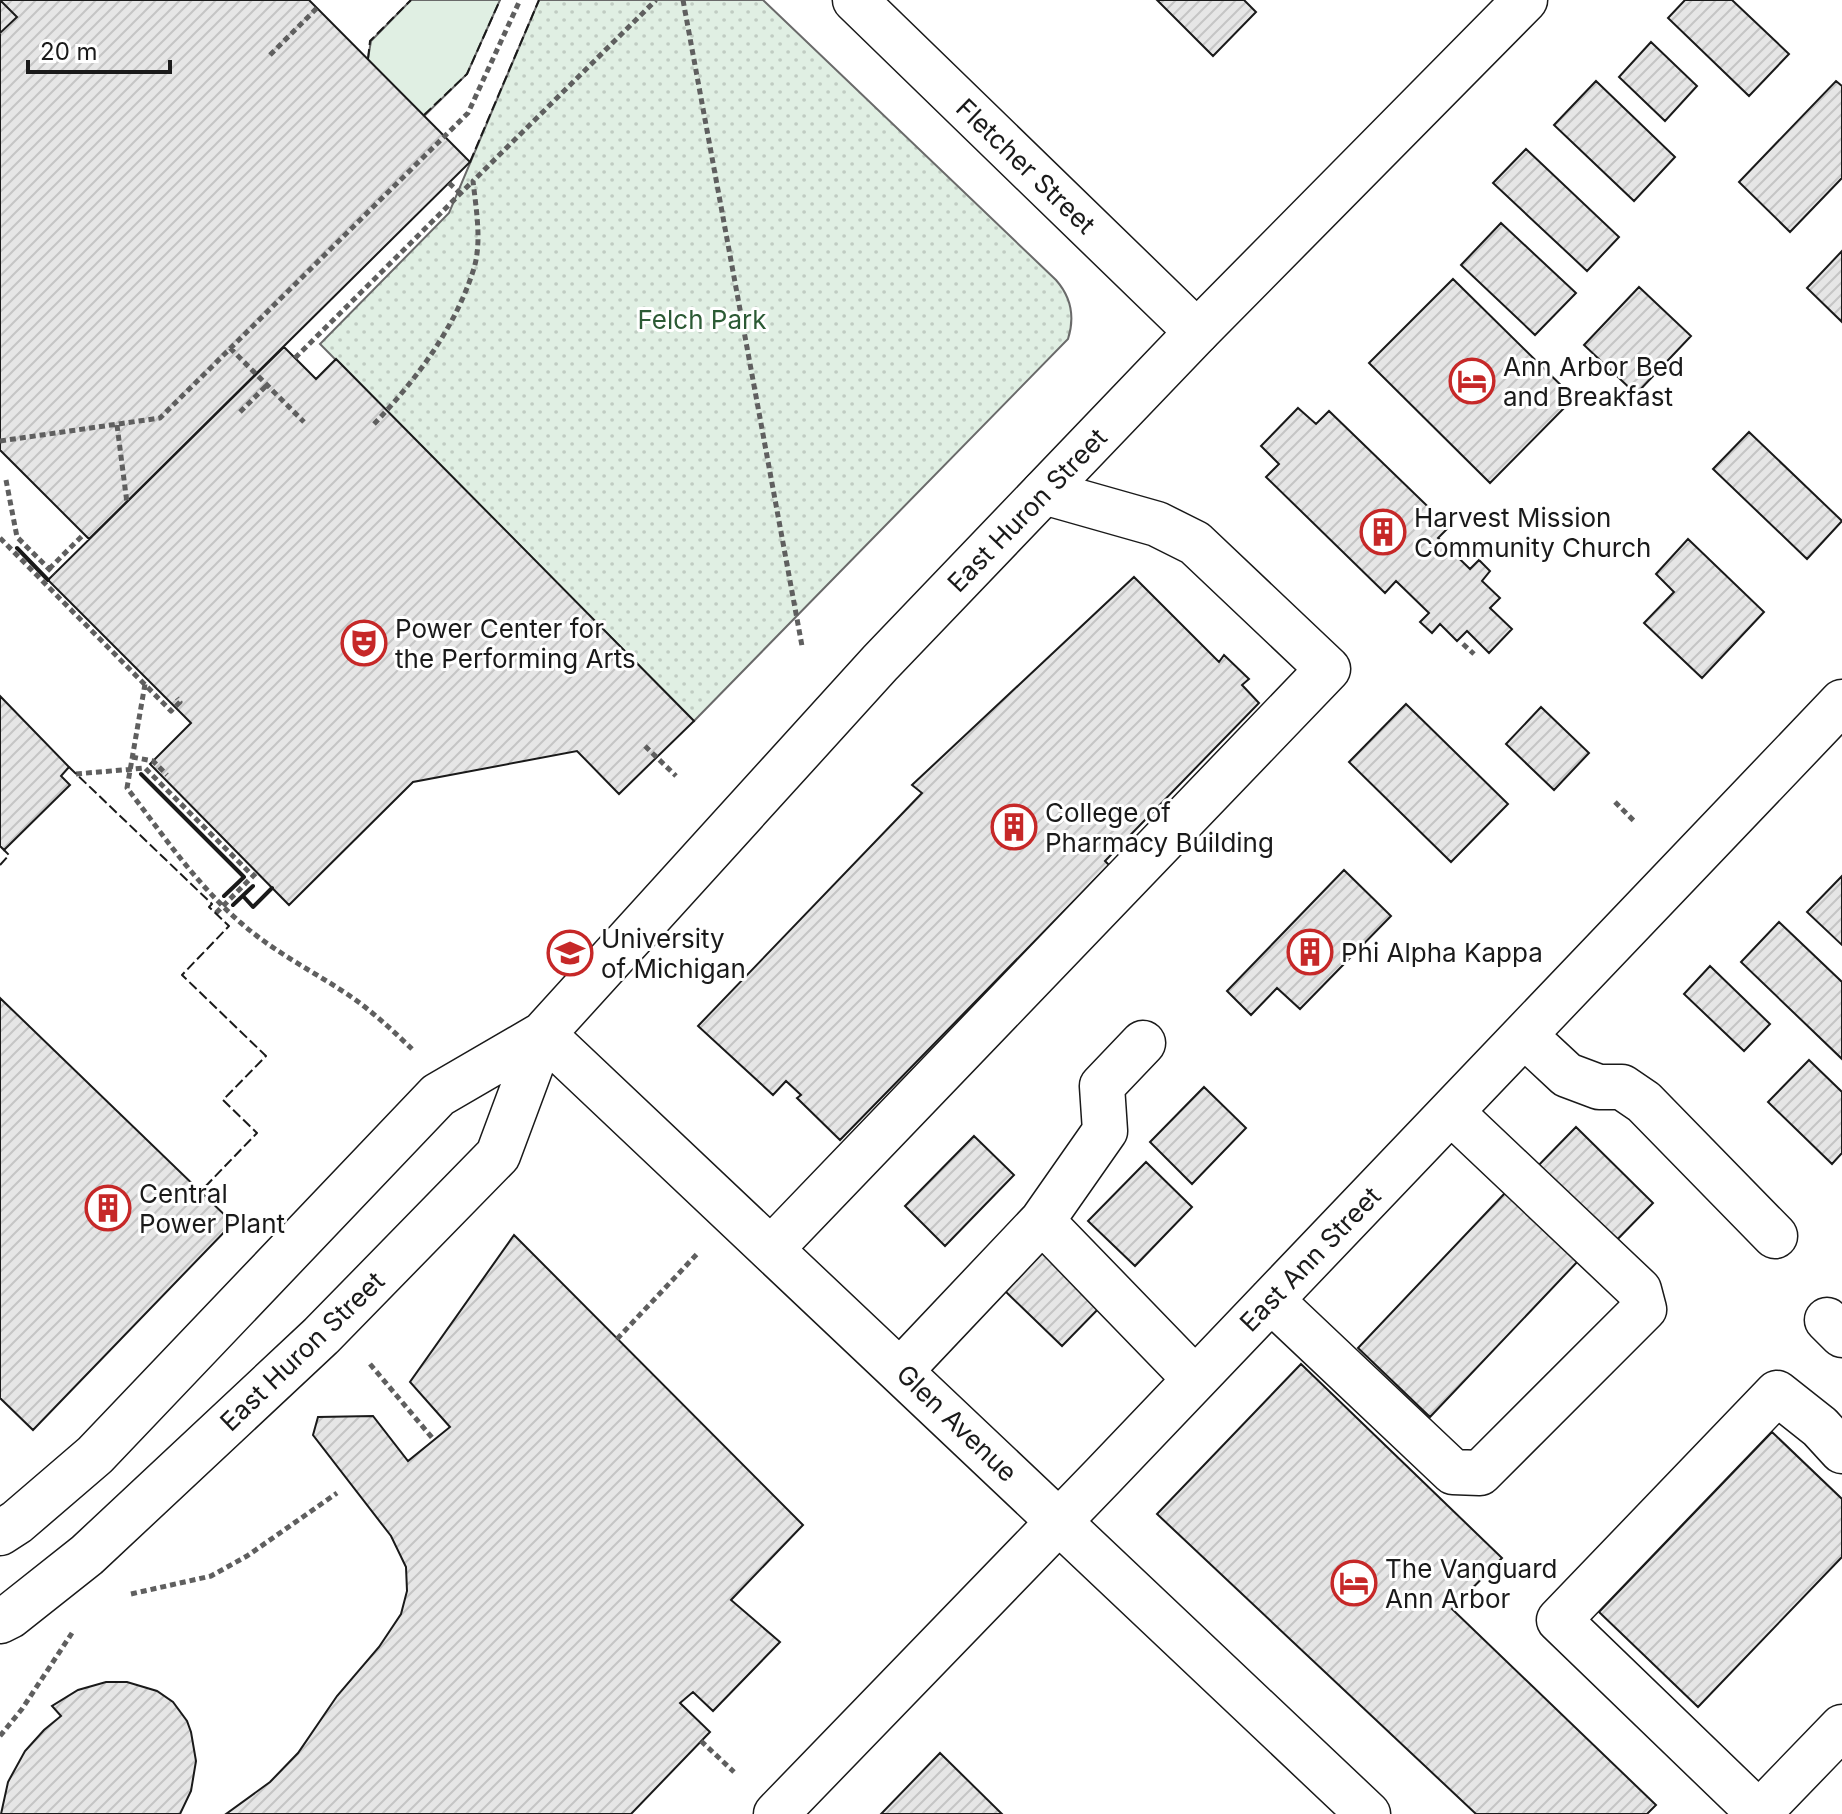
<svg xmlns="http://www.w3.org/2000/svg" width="1842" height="1814" viewBox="0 0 1842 1814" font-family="Inter,sans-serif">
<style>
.green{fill:#e0efe3;stroke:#6a6a6a;stroke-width:2}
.park{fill:url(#park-dots);stroke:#6a6a6a;stroke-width:2}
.building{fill:url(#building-hatch);stroke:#1a1a1a;stroke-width:2}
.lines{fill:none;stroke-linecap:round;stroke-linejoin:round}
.minor-casing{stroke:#1a1a1a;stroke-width:47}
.major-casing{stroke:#1a1a1a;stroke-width:47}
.path{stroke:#5f5f5f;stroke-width:5;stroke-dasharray:6 4;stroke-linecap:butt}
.minor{stroke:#fff;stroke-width:44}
.major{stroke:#fff;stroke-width:44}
.fence{stroke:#1a1a1a;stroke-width:2;stroke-dasharray:10 4;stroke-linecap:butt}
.wall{stroke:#1a1a1a;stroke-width:4}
.labels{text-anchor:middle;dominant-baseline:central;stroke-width:6;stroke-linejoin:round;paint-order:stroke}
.street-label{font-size:26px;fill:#1a1a1a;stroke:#fff}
.park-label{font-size:26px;fill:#2b5a34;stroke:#fff}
.poi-label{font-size:26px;fill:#1a1a1a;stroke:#fff;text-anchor:start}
</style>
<defs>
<pattern id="park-dots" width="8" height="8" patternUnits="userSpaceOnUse" patternTransform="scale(2)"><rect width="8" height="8" fill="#e0efe3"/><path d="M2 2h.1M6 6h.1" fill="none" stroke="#c0ccc2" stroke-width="1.8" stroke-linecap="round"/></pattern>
<pattern id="building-hatch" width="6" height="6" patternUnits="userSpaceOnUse" patternTransform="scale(2)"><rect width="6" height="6" fill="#e6e6e6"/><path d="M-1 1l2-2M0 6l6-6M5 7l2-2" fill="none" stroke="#c5c5c5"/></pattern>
</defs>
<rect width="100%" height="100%" fill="#fff"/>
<path class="green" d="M 411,0 L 500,0 L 467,74 L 364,175 L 350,161 L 371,41 Z"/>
<path class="park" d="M 539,0 L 763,0 L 1056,280 C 1071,297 1075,317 1068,339 L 694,721 L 320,344 L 449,213 Z"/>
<path class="building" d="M 0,0 L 309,0 L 470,162 L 89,539 L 0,450 Z
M 0,0 L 17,17 L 0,33 Z
M 1157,0 L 1244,0 L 1256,12 L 1213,56 Z
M 1685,0 L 1732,0 L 1789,54 L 1749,96 L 1668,18 Z
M 1651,42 L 1697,86 L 1665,121 L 1619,77 Z
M 1596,81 L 1675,157 L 1634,201 L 1554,125 Z
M 1836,81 L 1842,86 L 1842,178 L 1790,232 L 1739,182 Z
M 1526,149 L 1619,237 L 1587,271 L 1493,183 Z
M 1501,223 L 1576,293 L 1535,335 L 1461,265 Z
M 1842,251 L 1842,322 L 1807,288 Z
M 1453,279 L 1574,398 L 1490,483 L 1369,363 Z
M 1639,287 L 1691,336 L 1636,394 L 1584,345 Z
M 284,347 L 316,379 L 336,359 L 694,721 L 619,794 L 577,751 L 413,782 L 289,905 L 150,764 L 191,723 L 48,580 Z
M 1298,408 L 1316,424 L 1329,411 L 1449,527 L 1438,538 L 1470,569 L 1479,560 L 1490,571 L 1482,581 L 1500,598 L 1490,608 L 1512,629 L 1489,653 L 1467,631 L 1457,641 L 1440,624 L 1432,633 L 1420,622 L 1429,613 L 1396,581 L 1385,593 L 1266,477 L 1279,464 L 1261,446 Z
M 1749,432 L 1842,521 L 1807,559 L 1713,469 Z
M 1688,539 L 1764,612 L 1702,678 L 1644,623 L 1674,592 L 1656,574 Z
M 1134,577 L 1219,662 L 1224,655 L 1249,679 L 1242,685 L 1259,703 L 1105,861 L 1109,865 L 840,1140 L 797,1098 L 801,1095 L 786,1081 L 773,1095 L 698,1026 L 922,793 L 912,785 Z
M 0,696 L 69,767 L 61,776 L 70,785 L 4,850 L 0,846 Z
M 1406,704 L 1508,804 L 1451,862 L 1349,762 Z
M 1541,707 L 1589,753 L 1554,790 L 1506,744 Z
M 1344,870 L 1391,916 L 1300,1009 L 1277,988 L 1251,1015 L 1227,991 Z
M 1842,876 L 1842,945 L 1807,912 Z
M 1779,922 L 1842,982 L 1842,1059 L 1741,962 Z
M 1710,966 L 1770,1024 L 1744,1051 L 1684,994 Z
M 0,998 L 233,1223 L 33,1430 L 0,1398 Z
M 1809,1060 L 1842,1092 L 1842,1153 L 1832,1164 L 1768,1102 Z
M 1204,1087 L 1246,1128 L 1192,1184 L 1150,1142 Z
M 1576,1127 L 1653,1203 L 1608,1249 L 1531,1173 Z
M 974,1136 L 1014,1175 L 945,1246 L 905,1206 Z
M 1146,1162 L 1192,1207 L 1135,1266 L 1088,1221 Z
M 1506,1192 L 1579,1260 L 1430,1417 L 1358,1348 Z
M 514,1235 L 803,1525 L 731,1600 L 780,1642 L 713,1711 L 693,1692 L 680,1703 L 710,1732 L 631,1814 L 226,1814 L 270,1782 L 298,1753 L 337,1696 L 379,1647 L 401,1614 L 407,1591 L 406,1567 L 391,1536 L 313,1435 L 318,1417 L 373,1416 L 408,1461 L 450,1427 L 410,1382 Z
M 1049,1244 L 1106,1301 L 1062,1346 L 1004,1290 Z
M 1301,1364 L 1502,1558 L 1452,1609 L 1656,1805 L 1647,1814 L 1476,1814 L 1157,1514 Z
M 1772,1432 L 1842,1499 L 1842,1557 L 1698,1707 L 1599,1612 Z
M 106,1682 L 127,1682 L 157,1691 L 173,1702 L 187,1721 L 191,1732 L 196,1761 L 191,1791 L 180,1814 L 1,1814 L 8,1782 L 25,1751 L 44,1730 L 61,1716 L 52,1706 L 78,1690 Z
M 940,1753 L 1002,1814 L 881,1814 Z"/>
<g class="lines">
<g class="minor-casing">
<path id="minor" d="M 855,0 L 1197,332
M 1524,1035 L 1567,1075 L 1599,1087 L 1622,1087 L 1644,1102 L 1775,1236
M 1042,1221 L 1195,1379
M 771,1249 L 1328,669 L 1195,543 L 1157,524 L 1044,492
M 1271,1300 L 1453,1472 L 1480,1473 L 1644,1309 L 1639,1290 L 1451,1112
M 1827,1320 L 1842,1335
M 901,1370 L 1042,1221 L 1105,1131 L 1102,1086 L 1143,1043
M 1759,1813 L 1559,1620 L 1777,1393 L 1820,1427 L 1842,1451
M 776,1814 L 1103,1476 L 1842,702
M 1758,1814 L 1842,1727"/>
</g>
<g class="major-casing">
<path id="major" d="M 543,1034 L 1368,1814
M 0,1533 L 17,1522 L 95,1455 L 438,1095 L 543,1034 L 880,663 L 1197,332 L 1525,0
M 0,1621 L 10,1616 L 87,1555 L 321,1336 L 498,1155 L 543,1034"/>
</g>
<path class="path" d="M 683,0 L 802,646
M 270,55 L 317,8
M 449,183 L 461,194
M 230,348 L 304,422
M 295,358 L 472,182
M 240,412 L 267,385
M 374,424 C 416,380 456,327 474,268 C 482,242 476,208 473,181 L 656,0
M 117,425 L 127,503
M 0,441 L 160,418 L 468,113 L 520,0
M 6,480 L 17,537 L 54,574
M 0,538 L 171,711 L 180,702 L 177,698
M 49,569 L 84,534
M 1463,644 L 1474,654
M 145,684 L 127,788 C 163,835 196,884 241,923 C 274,952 311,970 347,994 C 371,1010 391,1029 412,1049
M 645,746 L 676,776
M 132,757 L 153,761 L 167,775
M 76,774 L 145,768 L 253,876
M 1615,802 L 1636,823
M 216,913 L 257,872
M 617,1339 L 697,1254
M 370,1364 L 434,1440
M 131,1594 L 211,1576 L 247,1556 L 337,1493
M 0,1736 L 22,1709 L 72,1633
M 701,1741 L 734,1772"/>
<use href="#minor" class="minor"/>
<use href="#major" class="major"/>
<path class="fence" d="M 368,59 L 370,41 L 411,0
M 424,115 L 467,74 L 500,0
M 470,162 L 539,0
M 69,767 L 212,904 L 209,907 L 229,926 L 182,975 L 266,1056 L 223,1100 L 257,1133 L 200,1192
M 0,865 L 9,855 L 4,850"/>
<path class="wall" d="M 17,548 L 48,580
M 141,774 L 244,877 L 224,896
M 243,896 L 253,907 L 272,888
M 233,905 L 253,886"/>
</g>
<defs>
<g id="hotel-ring" transform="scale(2.3)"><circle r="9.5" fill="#fff" stroke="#c62828" stroke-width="1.5"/><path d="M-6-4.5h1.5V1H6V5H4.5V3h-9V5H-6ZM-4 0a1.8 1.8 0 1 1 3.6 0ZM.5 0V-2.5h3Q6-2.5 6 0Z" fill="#c62828"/></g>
<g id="building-ring" transform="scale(2.3)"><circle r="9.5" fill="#fff" stroke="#c62828" stroke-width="1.5"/><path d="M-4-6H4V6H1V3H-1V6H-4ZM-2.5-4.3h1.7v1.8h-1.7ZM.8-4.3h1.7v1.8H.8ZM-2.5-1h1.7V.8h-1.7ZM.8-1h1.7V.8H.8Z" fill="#c62828"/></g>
<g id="theatre-ring" transform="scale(2.3)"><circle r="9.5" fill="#fff" stroke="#c62828" stroke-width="1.5"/><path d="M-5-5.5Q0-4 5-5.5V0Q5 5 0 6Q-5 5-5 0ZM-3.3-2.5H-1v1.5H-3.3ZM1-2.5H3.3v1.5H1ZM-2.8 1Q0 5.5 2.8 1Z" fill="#c62828"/></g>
<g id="university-ring" transform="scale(2.3)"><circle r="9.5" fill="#fff" stroke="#c62828" stroke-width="1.5"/><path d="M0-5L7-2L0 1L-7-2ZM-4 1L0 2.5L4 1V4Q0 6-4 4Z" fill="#c62828"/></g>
</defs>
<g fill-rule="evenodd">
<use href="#hotel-ring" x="1472" y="381"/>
<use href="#building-ring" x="1383" y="532"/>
<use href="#theatre-ring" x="364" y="643"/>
<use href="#building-ring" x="1014" y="827"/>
<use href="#building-ring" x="1310" y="952"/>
<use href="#university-ring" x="570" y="953"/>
<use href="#building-ring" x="108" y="1208"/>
<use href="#hotel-ring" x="1354" y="1583"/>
</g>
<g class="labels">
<g class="street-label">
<text transform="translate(1026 166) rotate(44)">Fletcher Street</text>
<text transform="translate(1027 510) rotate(-46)">East Huron Street</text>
<text transform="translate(1310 1259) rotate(-46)">East Ann Street</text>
<text transform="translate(302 1351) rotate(-44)">East Huron Street</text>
<text transform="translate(957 1423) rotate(44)">Glen Avenue</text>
</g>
<g class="park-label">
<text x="702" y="319">Felch Park</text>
</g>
<g class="poi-label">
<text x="1503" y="366">Ann Arbor Bed<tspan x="1503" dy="30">and Breakfast</tspan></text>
<text x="1414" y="517">Harvest Mission<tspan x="1414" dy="30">Community Church</tspan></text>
<text x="395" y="628">Power Center for<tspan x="395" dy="30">the Performing Arts</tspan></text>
<text x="1045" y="812">College of<tspan x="1045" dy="30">Pharmacy Building</tspan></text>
<text x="601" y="938">University<tspan x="601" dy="30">of Michigan</tspan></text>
<text x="1341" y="952">Phi Alpha Kappa</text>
<text x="139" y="1193">Central<tspan x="139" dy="30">Power Plant</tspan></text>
<text x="1385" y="1568">The Vanguard<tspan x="1385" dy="30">Ann Arbor</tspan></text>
</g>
</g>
<path d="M28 60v12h142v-12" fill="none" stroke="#1a1a1a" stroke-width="4"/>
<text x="40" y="60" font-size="24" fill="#1a1a1a" stroke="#ffffff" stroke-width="6" paint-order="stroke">20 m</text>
</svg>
